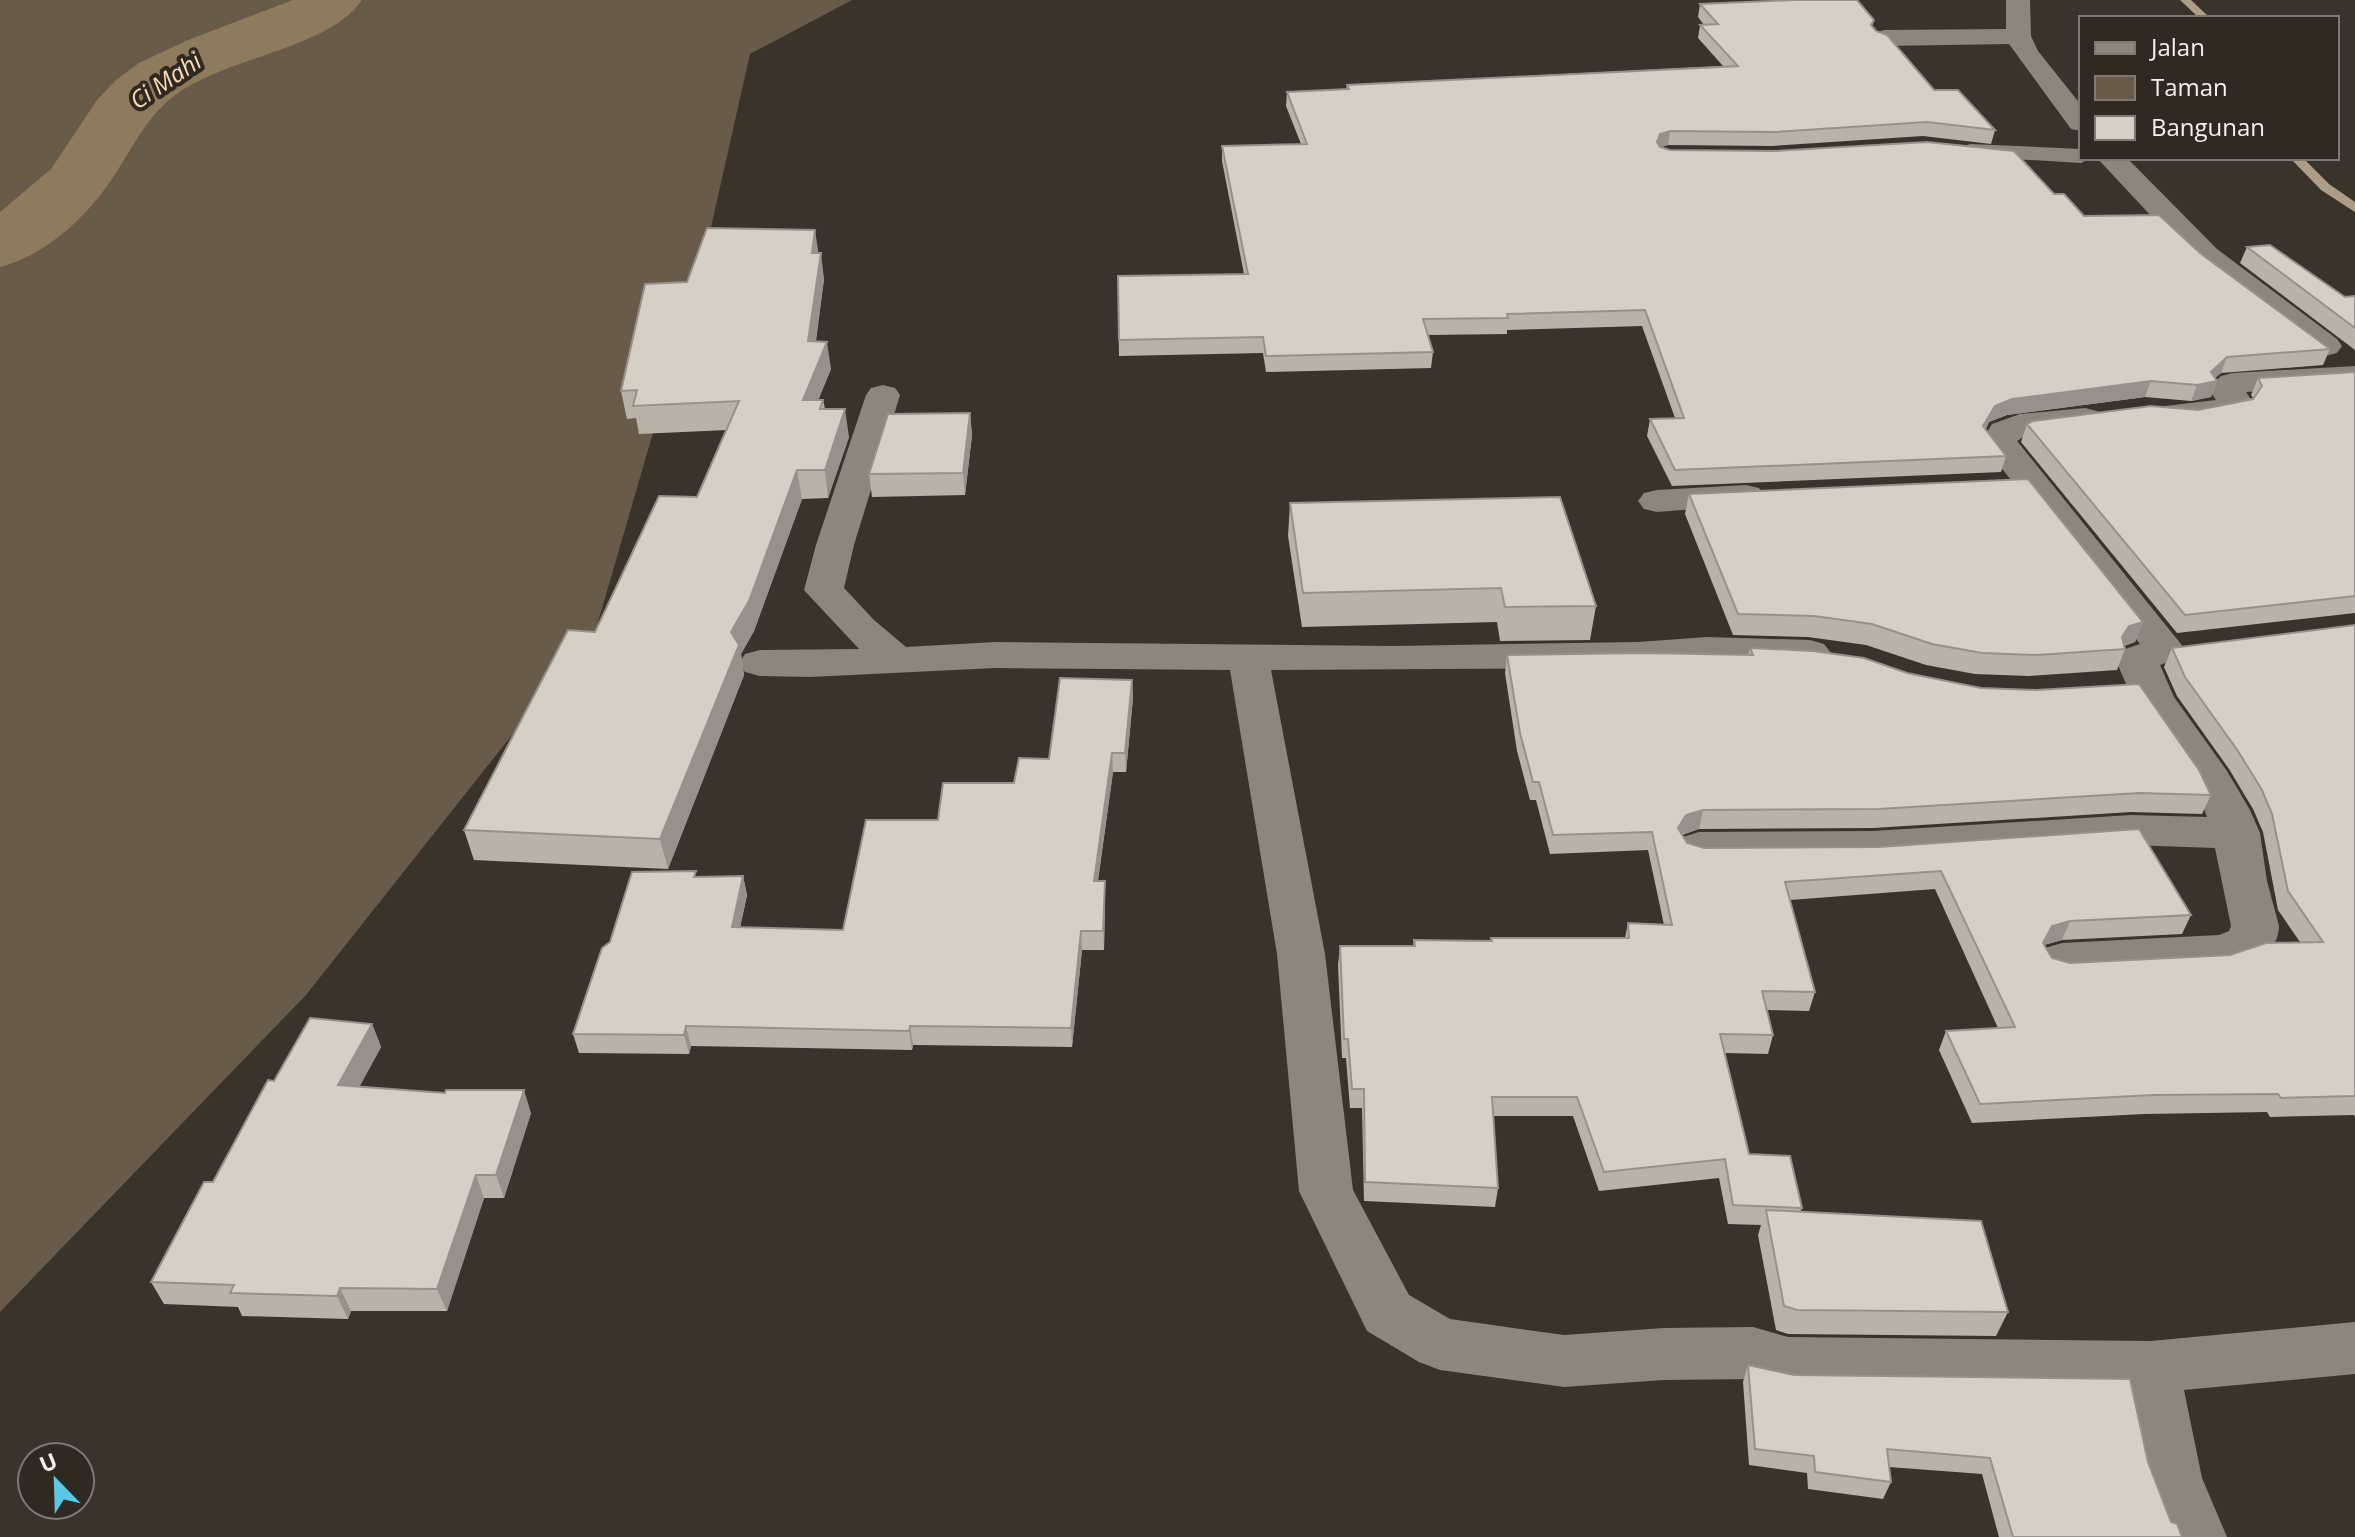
<svg xmlns="http://www.w3.org/2000/svg" width="2355" height="1537" viewBox="0 0 2355 1537" font-family="'Open Sans',sans-serif">
<style>
.green{fill:#685b49}
.lines{fill:none;stroke-linecap:round;stroke-linejoin:round}
.stream{fill:#ad9d87;fill-rule:evenodd}
.river{fill:#8e7a5c;fill-rule:evenodd}
.lane{fill:#8d867d;fill-rule:evenodd}
.street{fill:#8d867d;fill-rule:evenodd}
.wall{fill:#b8b2a9}
.shaded-wall{fill:#96918a}
.building{fill:#d6cfc5;stroke:#96918a;stroke-width:2}
.labels{text-anchor:middle;dominant-baseline:central;stroke-width:8;stroke-linejoin:round;paint-order:stroke}
.far-water-label{font-size:24px;font-style:italic;fill:#faddb3;stroke:#2f2922}
</style>
<rect width="100%" height="100%" fill="#39332c"/>
<path class="green" d="M 0,0 L 852,0 L 750,54 L 705,254 L 596,629 L 306,995 L 0,1312 Z"/>
<g class="lines">
<path class="stream" d="M 2180,0 L 2191,0 L 2210,18 L 2199,18 Z
M 2290,158 L 2303,158 L 2329,184 L 2355,202 L 2355,212 L 2321,190 Z"/>
<path class="river" d="M 293,0 L 362,0 C 329,49 225,57 174,96 C 148,116 137,140 119,168 C 93,211 50,254 0,267 L 0,212 L 51,169 L 97,100 L 116,80 L 139,63 L 188,40 Z"/>
<path class="lane" d="M 1971,144 L 2081,149 L 2081,158 L 2091,158 L 2081,163 L 1963,156 L 1960,151 L 1963,146 Z"/>
<path class="street" d="M 2006,0 L 2030,0 L 2031,36 L 2038,51 L 2081,105 L 2081,131 L 2071,129 L 2009,44 L 1884,46 L 1875,43 L 1871,38 L 1875,33 L 1884,30 L 2006,29 Z
M 2097,158 L 2127,158 L 2217,249 L 2337,339 L 2342,346 L 2337,353 L 2325,356 L 2313,353 L 2195,263 Z
M 2355,366 L 2355,386 L 2246,392 L 2252,401 L 2245,413 C 2218,420 2192,427 2165,420 L 2160,413 L 2165,406 L 2216,400 L 2208,388 L 2221,376 L 2233,373 Z
M 883,385 L 895,388 L 900,395 L 854,545 L 844,588 L 874,620 L 906,647 L 995,642 L 1394,646 L 1638,642 L 1707,637 L 1810,640 L 1824,644 L 1831,653 L 1824,662 L 1810,666 L 1707,661 L 1638,668 L 1271,670 L 1325,954 L 1353,1190 L 1409,1295 L 1450,1319 L 1564,1335 L 1664,1328 L 1753,1327 L 1788,1337 L 2150,1341 L 2355,1322 L 2355,1374 L 2184,1390 L 2202,1478 L 2227,1537 L 2163,1537 L 2140,1478 L 2125,1393 L 1788,1389 L 1753,1379 L 1664,1380 L 1564,1387 L 1440,1370 L 1419,1362 L 1367,1331 L 1299,1191 L 1277,954 L 1230,670 L 995,668 L 810,677 L 760,676 L 745,672 L 739,663 L 745,654 L 760,650 L 859,649 L 804,590 L 816,545 L 866,395 L 871,388 Z
M 2085,408 L 2097,411 L 2102,418 L 2097,425 L 2026,435 L 2017,441 L 2185,649 L 2179,658 L 2160,665 L 2174,697 L 2227,771 L 2250,810 L 2260,833 L 2267,881 L 2279,926 C 2279,938 2272,951 2261,957 C 2220,980 2112,976 2062,979 L 2045,974 L 2038,961 L 2045,948 L 2062,943 L 2219,935 L 2229,931 L 2231,926 L 2215,848 L 2131,845 L 1873,863 L 1699,864 L 1683,859 L 1676,848 L 1683,837 L 1699,832 L 1873,831 L 2131,815 L 2207,817 C 2187,760 2137,722 2116,659 L 2122,650 L 2140,644 L 1981,442 L 1992,424 L 2020,414 Z
M 1746,485 L 1759,488 L 1764,496 L 1759,504 L 1657,512 L 1644,509 L 1638,501 L 1644,493 L 1657,490 Z"/>
</g>
<path class="wall" d="M 1700,4 L 1874,20 L 1872,26 L 1876,31 L 1934,90 L 1995,130 L 1991,144 L 1923,136 L 1772,146 L 1668,145 L 1661,147 L 1670,150 L 2054,194 L 2084,216 L 2200,253 L 2330,349 L 2323,365 L 2221,373 L 2215,378 L 2217,381 L 2211,397 L 2191,401 L 2145,397 L 2007,415 L 1989,422 L 1986,429 L 2006,456 L 2001,472 L 1672,486 L 1647,436 L 1650,419 L 1675,418 L 1642,326 L 1507,330 L 1507,334 L 1428,335 L 1433,352 L 1431,368 L 1266,372 L 1263,353 L 1119,356 L 1118,276 L 1244,274 L 1222,161 L 1222,146 L 1301,144 L 1286,106 L 1287,92 L 1346,89 L 1347,85 L 1723,66 L 1698,38 L 1700,25 L 1704,25 L 1698,17 Z
M 2247,247 L 2345,297 L 2355,296 L 2355,350 L 2240,263 Z
M 818,253 L 824,279 L 816,341 L 831,369 L 818,400 L 823,400 L 825,409 L 849,437 L 828,498 L 802,499 L 754,631 L 741,654 L 744,675 L 668,869 L 474,860 L 464,830 L 595,632 L 697,497 L 727,430 L 639,434 L 636,418 L 627,419 L 621,391 L 687,282 Z
M 2355,372 L 2355,613 L 2177,633 L 2021,442 L 2027,424 L 2198,410 L 2253,398 L 2251,395 L 2258,378 Z
M 970,413 L 972,435 L 965,495 L 872,497 L 869,474 Z
M 1689,494 L 2143,622 L 2135,642 L 2124,646 L 2125,649 L 2117,670 L 2029,676 L 1975,674 L 1926,665 L 1866,645 L 1808,637 L 1733,635 L 1685,514 Z
M 1290,503 L 1596,606 L 1590,640 L 1500,641 L 1497,622 L 1302,627 L 1288,536 Z
M 2355,625 L 2355,1117 L 2354,1115 L 2270,1117 L 2267,1112 L 2144,1114 L 1972,1123 L 1939,1050 L 1946,1031 L 1998,1028 L 1935,889 L 1790,900 L 1815,992 L 1809,1011 L 1767,1010 L 1773,1035 L 1768,1054 L 1725,1053 L 1749,1154 L 1802,1208 L 1800,1212 L 2008,1312 L 1996,1336 L 1788,1334 L 1776,1330 L 1758,1235 L 1761,1225 L 1728,1224 L 1719,1178 L 1599,1191 L 1573,1116 L 1493,1116 L 1498,1188 L 1495,1207 L 1364,1201 L 1362,1108 L 1350,1108 L 1346,1058 L 1342,1058 L 1338,965 L 1340,946 L 1413,946 L 1414,940 L 1491,941 L 1491,938 L 1625,938 L 1628,923 L 1664,925 L 1648,850 L 1550,854 L 1536,800 L 1530,800 L 1517,751 L 1505,673 L 1507,655 L 1748,655 L 1750,648 L 2211,795 L 2202,814 L 2131,812 L 1873,828 L 1699,829 L 1682,835 L 1687,843 L 1704,848 L 1879,847 L 2191,915 L 2182,934 L 2062,940 L 2044,945 L 2052,958 L 2070,963 L 2230,955 L 2300,942 L 2278,910 L 2263,832 L 2253,809 L 2229,769 L 2177,696 L 2164,667 L 2172,648 Z
M 1132,680 L 1133,698 L 1126,772 L 1113,772 L 1098,881 L 1105,900 L 1104,950 L 1082,950 L 1072,1047 L 913,1045 L 912,1050 L 691,1046 L 689,1054 L 579,1053 L 573,1034 L 697,877 L 743,876 L 747,895 L 740,928 L 843,930 L 938,820 L 1014,783 L 1049,759 Z
M 372,1024 L 381,1047 L 359,1087 L 531,1113 L 504,1198 L 484,1198 L 447,1311 L 351,1311 L 348,1319 L 242,1316 L 238,1307 L 164,1304 L 151,1282 L 274,1081 Z
M 1748,1365 L 2148,1462 L 2171,1522 L 2182,1537 L 1999,1537 L 1982,1474 L 1889,1467 L 1891,1482 L 1883,1499 L 1808,1489 L 1807,1473 L 1749,1465 L 1743,1382 Z"/>
<path class="shaded-wall" d="M 1670,131 L 1668,145 L 1657,148 L 1657,142 L 1660,134 Z
M 815,230 L 819,256 L 812,253 Z
M 821,253 L 824,279 L 812,368 L 808,341 Z
M 827,342 L 831,369 L 807,428 L 803,400 Z
M 2227,357 L 2221,373 L 2211,382 L 2217,381 L 2211,397 L 2191,401 L 2197,385 Z
M 2151,381 L 2145,397 L 2007,415 L 1989,422 L 1978,442 L 1983,426 L 1995,406 L 2012,399 Z
M 845,409 L 849,437 L 828,498 L 825,470 Z
M 970,413 L 972,435 L 965,495 L 963,473 Z
M 797,470 L 802,499 L 754,631 L 741,654 L 744,675 L 668,869 L 660,839 L 731,632 Z
M 2143,622 L 2135,642 L 2121,647 L 2122,637 L 2129,626 Z
M 1132,680 L 1133,698 L 1126,772 L 1125,753 Z
M 1112,753 L 1113,772 L 1095,900 L 1094,881 Z
M 1703,810 L 1699,829 L 1682,834 L 1678,828 L 1686,815 Z
M 743,876 L 747,895 L 736,946 L 732,927 Z
M 1105,881 L 1105,900 L 1104,950 L 1103,931 Z
M 2070,921 L 2062,940 L 2044,945 L 2043,943 L 2052,926 Z
M 1081,931 L 1082,950 L 1072,1047 L 1071,1028 Z
M 372,1024 L 381,1047 L 348,1108 L 338,1085 Z
M 686,1026 L 691,1046 L 689,1054 L 684,1035 Z
M 910,1026 L 913,1045 L 912,1050 L 909,1031 Z
M 524,1090 L 531,1113 L 504,1198 L 496,1175 Z
M 476,1175 L 484,1198 L 447,1311 L 437,1289 Z
M 340,1288 L 351,1311 L 348,1319 L 337,1296 Z"/>
<path class="building" d="M 1794,0 L 1857,0 L 1874,20 L 1871,25 L 1876,31 L 1887,35 L 1934,90 L 1958,90 L 1995,130 L 1927,122 L 1775,132 L 1670,131 L 1660,134 L 1657,142 L 1660,147 L 1670,150 L 1775,151 L 1927,142 L 2014,151 L 2054,194 L 2064,194 L 2084,216 L 2159,215 L 2200,253 L 2330,349 L 2227,357 L 2211,372 L 2217,381 L 2197,385 L 2151,381 L 2012,399 L 1995,406 L 1983,426 L 2006,456 L 1675,470 L 1650,419 L 1684,418 L 1645,310 L 1507,314 L 1508,318 L 1423,319 L 1433,352 L 1266,356 L 1263,337 L 1119,340 L 1118,276 L 1248,274 L 1222,146 L 1307,144 L 1287,92 L 1349,89 L 1347,85 L 1738,66 L 1700,25 L 1718,24 L 1700,4 Z
M 707,228 L 815,230 L 812,253 L 821,253 L 808,341 L 827,342 L 803,400 L 823,400 L 820,409 L 845,409 L 825,470 L 797,470 L 749,601 L 731,632 L 739,645 L 660,839 L 464,830 L 568,630 L 595,632 L 659,496 L 697,497 L 739,401 L 633,406 L 637,390 L 621,391 L 645,284 L 687,282 Z
M 2270,245 L 2345,297 L 2355,296 L 2355,328 L 2247,247 Z
M 2355,372 L 2355,596 L 2185,615 L 2027,424 L 2033,421 L 2151,406 L 2198,410 L 2253,399 L 2262,386 L 2258,378 Z
M 970,413 L 963,473 L 869,474 L 888,414 Z
M 2028,479 L 2143,622 L 2129,626 L 2122,637 L 2125,649 L 2037,655 L 1982,653 L 1932,644 L 1872,624 L 1814,616 L 1738,614 L 1689,494 Z
M 1560,497 L 1596,606 L 1505,607 L 1501,588 L 1303,593 L 1290,503 Z
M 2355,625 L 2355,1096 L 2281,1098 L 2278,1094 L 2154,1095 L 1980,1104 L 1946,1031 L 2015,1027 L 1941,871 L 1785,882 L 1815,992 L 1762,991 L 1773,1035 L 1720,1034 L 1749,1154 L 1790,1156 L 1802,1208 L 1733,1205 L 1725,1159 L 1604,1172 L 1577,1097 L 1492,1097 L 1498,1188 L 1365,1182 L 1364,1089 L 1352,1089 L 1348,1039 L 1344,1039 L 1340,946 L 1415,946 L 1414,940 L 1492,941 L 1491,938 L 1629,938 L 1628,923 L 1672,925 L 1652,832 L 1553,835 L 1539,782 L 1533,782 L 1520,733 L 1507,655 L 1642,653 L 1753,655 L 1750,648 L 1813,651 L 1864,658 L 1907,673 L 1981,688 L 2036,690 L 2139,684 L 2199,770 L 2211,795 L 2139,793 L 1879,809 L 1703,810 L 1686,815 L 1678,828 L 1687,843 L 1704,848 L 1879,847 L 2139,829 L 2191,915 L 2070,921 L 2052,926 L 2043,943 L 2052,958 L 2070,963 L 2230,955 L 2266,943 L 2323,942 L 2288,891 L 2272,814 L 2262,790 L 2238,751 L 2185,677 L 2172,648 Z
M 1060,678 L 1132,680 L 1125,753 L 1112,753 L 1094,881 L 1105,881 L 1103,931 L 1081,931 L 1071,1028 L 910,1026 L 909,1031 L 686,1026 L 684,1035 L 573,1034 L 602,948 L 610,942 L 632,872 L 696,871 L 694,877 L 743,876 L 732,927 L 843,930 L 866,820 L 938,820 L 943,783 L 1014,783 L 1019,758 L 1049,759 Z
M 310,1018 L 372,1024 L 338,1085 L 445,1093 L 446,1090 L 524,1090 L 496,1175 L 476,1175 L 437,1289 L 340,1288 L 337,1296 L 230,1293 L 234,1285 L 151,1282 L 204,1182 L 213,1182 L 268,1080 L 274,1081 Z
M 1766,1210 L 1981,1221 L 2008,1312 L 1797,1310 L 1784,1306 Z
M 1748,1365 L 1794,1375 L 2130,1379 L 2148,1462 L 2171,1522 L 2177,1524 L 2182,1537 L 2013,1537 L 1990,1458 L 1887,1449 L 1891,1482 L 1815,1472 L 1814,1456 L 1755,1449 Z"/>
<g class="labels">
<g class="far-water-label">
<text transform="translate(165 80) rotate(-34)">Ci Mahi</text>
</g>
</g>
<rect x="2079" y="16" width="260" height="144" fill="#2f2922" stroke="#7e7972" stroke-width="2"/>
<rect x="2095" y="42" width="40" height="12" fill="#8d867d" stroke="#7e7972" stroke-width="2"/>
<text x="2151" y="56" font-size="24" fill="#f4f0eb">Jalan</text>
<rect x="2095" y="76" width="40" height="24" fill="#685b49" stroke="#7e7972" stroke-width="2"/>
<text x="2151" y="96" font-size="24" fill="#f4f0eb">Taman</text>
<rect x="2095" y="116" width="40" height="24" fill="#d6cfc5" stroke="#7e7972" stroke-width="2"/>
<text x="2151" y="136" font-size="24" fill="#f4f0eb">Bangunan</text>
<g transform="translate(56 1481) rotate(337)"><circle r="38" fill="#2f2922" stroke="#7e7972" stroke-width="2"/>
<path d="M0-6L14 30L0 20L-14 30Z" fill="#5ac8e6"/>
<text y="-12" font-size="22" font-weight="bold" text-anchor="middle" fill="#f4f0eb">U</text>
</g>
</svg>
